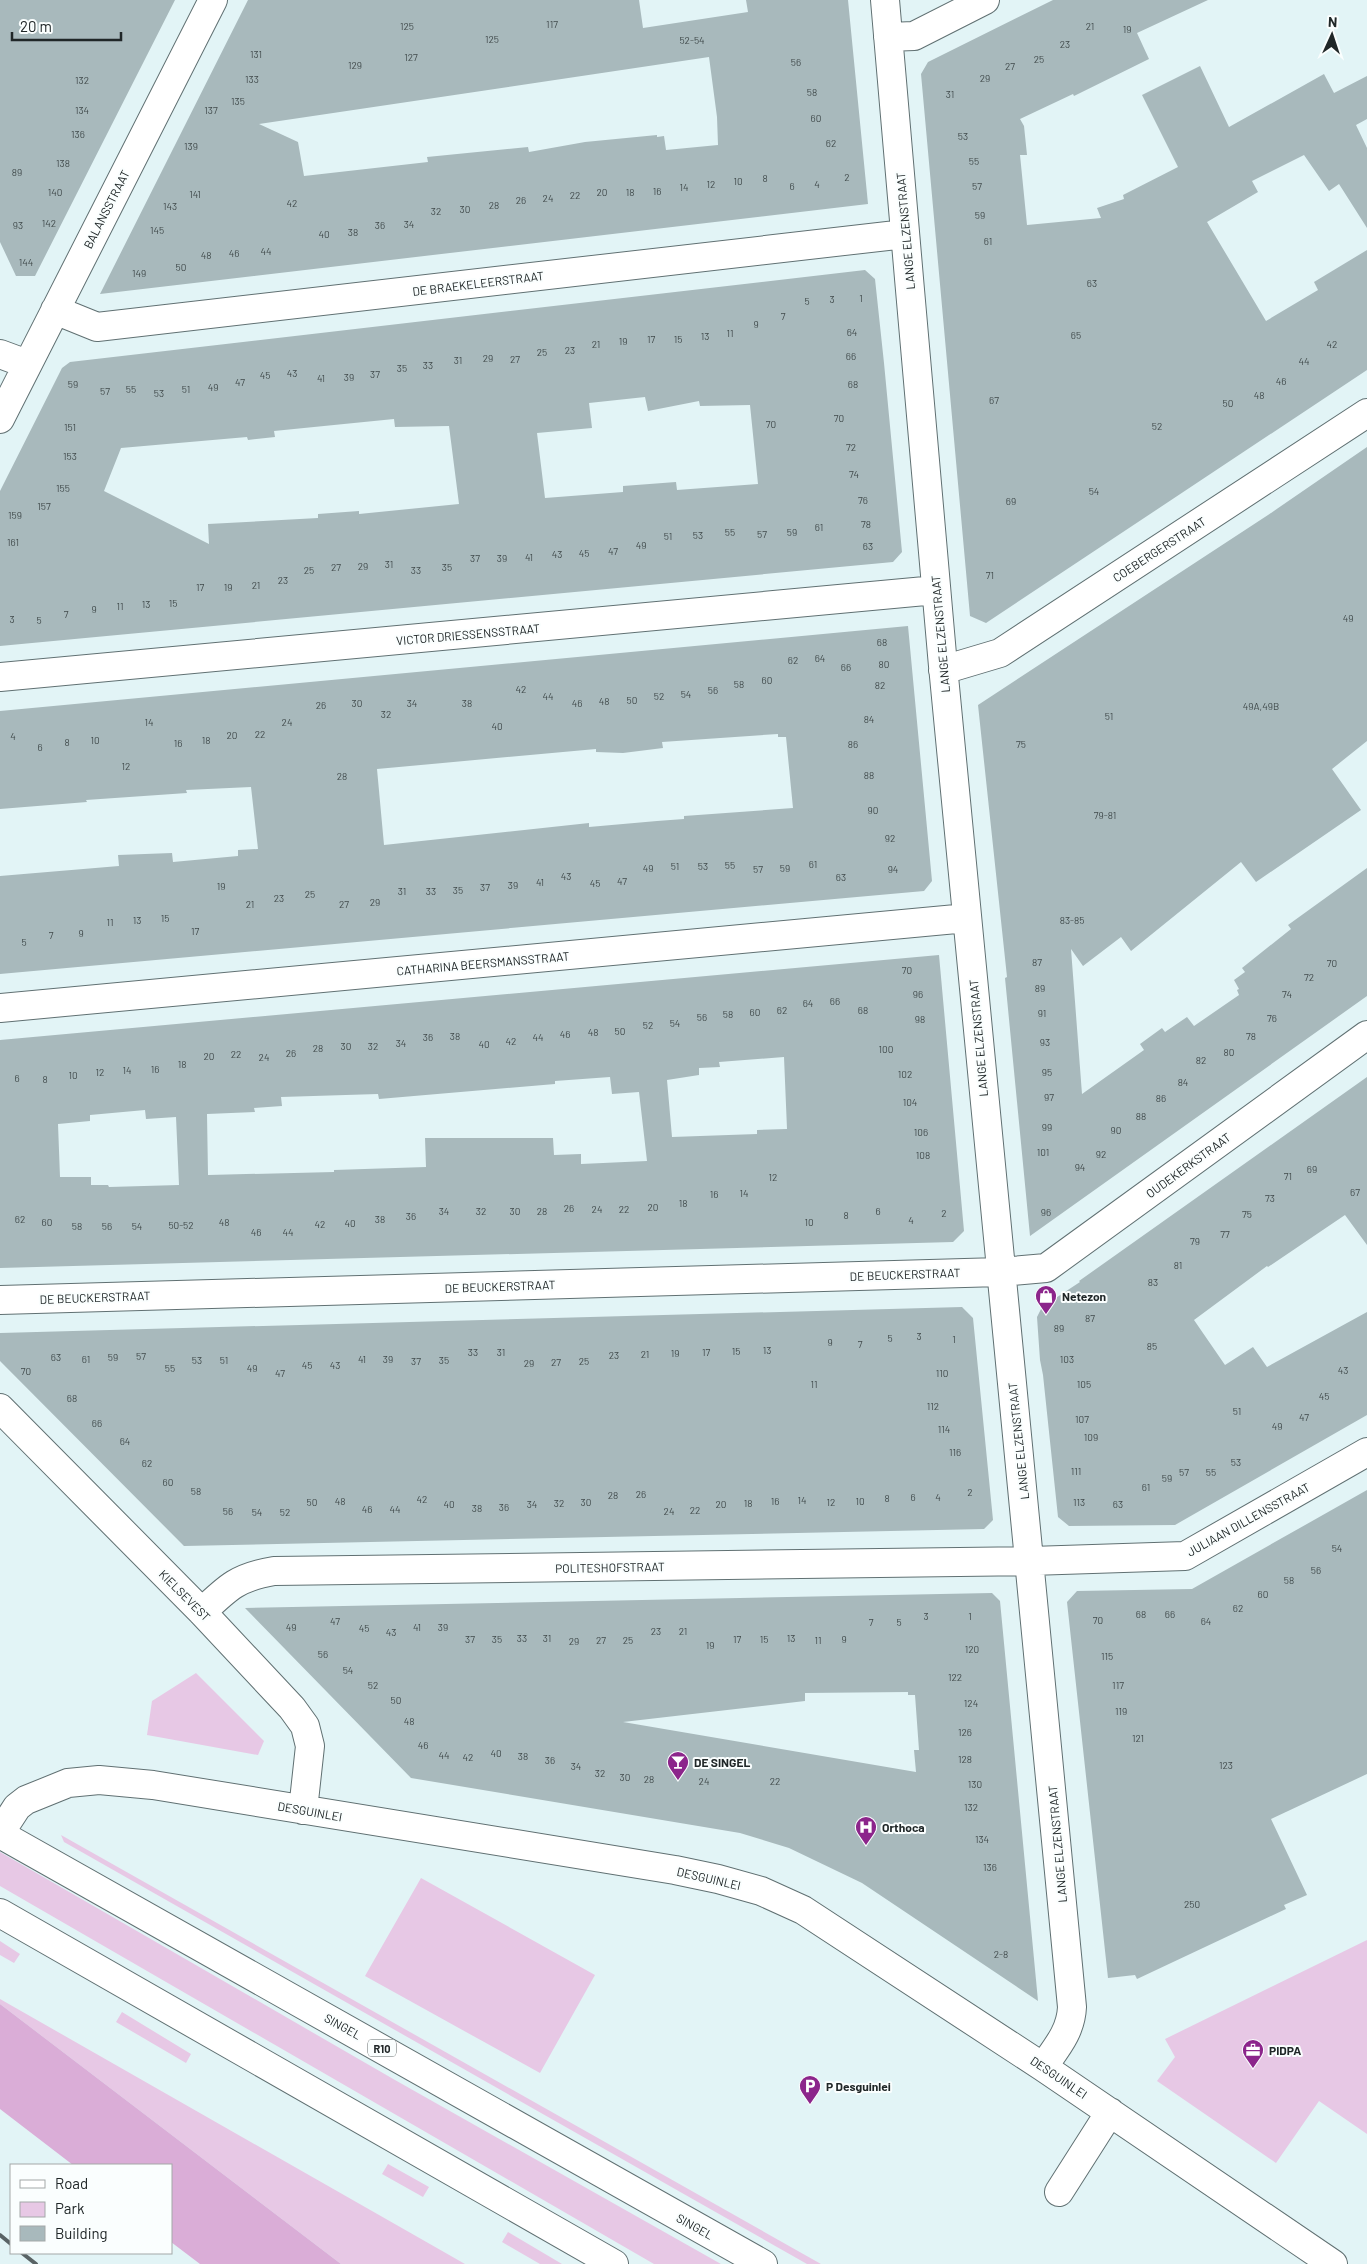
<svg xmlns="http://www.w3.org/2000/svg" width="1367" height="2264" viewBox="0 0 1367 2264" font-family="Barlow,sans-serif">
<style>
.green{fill:#e7c8e5}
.forest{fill:#daadd7}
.building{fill:#a8b9bc;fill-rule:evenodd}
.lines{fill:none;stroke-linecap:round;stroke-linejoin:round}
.minor-casing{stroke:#607072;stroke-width:30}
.major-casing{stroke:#607072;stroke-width:30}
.minor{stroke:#fff;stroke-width:28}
.major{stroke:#fff;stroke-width:28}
.rail{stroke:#596365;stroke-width:4}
.labels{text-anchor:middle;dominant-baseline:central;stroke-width:4;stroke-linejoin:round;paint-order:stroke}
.number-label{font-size:10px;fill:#424c4d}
.shield{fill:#fafefe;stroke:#616868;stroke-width:1}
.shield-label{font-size:11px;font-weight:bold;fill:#202728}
.street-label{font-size:12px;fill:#202728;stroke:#fafefe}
.poi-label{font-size:12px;font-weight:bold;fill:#202728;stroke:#fafefe;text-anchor:start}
</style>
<rect width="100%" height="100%" fill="#e2f4f6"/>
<path class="green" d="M 196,1673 L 264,1741 L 258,1755 L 147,1735 L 152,1701 Z
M 61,1835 L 821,2264 L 807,2264 L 64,1842 Z
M 0,1852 L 395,2080 L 721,2264 L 654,2264 L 0,1886 Z
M 421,1878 L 595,1975 L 540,2073 L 365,1976 Z
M 1367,1940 L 1367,2134 L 1319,2101 L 1276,2163 L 1157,2081 L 1175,2057 L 1165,2039 Z
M 0,1941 L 20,1954 L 14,1963 L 0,1955 Z
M 0,1999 L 465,2264 L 341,2264 L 0,2004 Z
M 122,2012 L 191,2054 L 186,2063 L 116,2022 Z
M 388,2164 L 429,2187 L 423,2197 L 382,2174 Z
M 508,2232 L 562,2264 L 540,2264 L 502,2242 Z"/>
<path class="forest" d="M 0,2004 L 341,2264 L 200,2264 L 171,2242 L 171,2165 L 73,2165 L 0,2109 Z"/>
<path class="building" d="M 0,0 L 175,0 L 35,276 L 16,276 L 0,242 Z
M 248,0 L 639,0 L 643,28 L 748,12 L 746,0 L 848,0 L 868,204 L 100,294 ZM 709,57 L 717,117 L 718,145 L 666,150 L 664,136 L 657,137 L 657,135 L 585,142 L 529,152 L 528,147 L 427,157 L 428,162 L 304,176 L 298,142 L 259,124 Z
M 1053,0 L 1208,0 L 1137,33 L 1149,59 L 1074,96 L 1073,94 L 1020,119 L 1024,126 L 1027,155 L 1020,155 L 1027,225 L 1101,218 L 1097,208 L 1124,199 L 1123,195 L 1178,167 L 1142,95 L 1200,66 L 1229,127 L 1324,74 L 1334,93 L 1367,76 L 1367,119 L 1356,125 L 1367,148 L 1367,228 L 1339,184 L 1329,191 L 1304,155 L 1252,181 L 1258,192 L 1207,222 L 1266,321 L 1318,290 L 1314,282 L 1367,250 L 1367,370 L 986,623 L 970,616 L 921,74 L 928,62 Z
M 865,270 L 875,279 L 884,363 L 902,552 L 893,562 L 0,646 L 0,491 L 62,368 L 70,362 ZM 645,397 L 648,411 L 699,401 L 700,406 L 750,405 L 758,484 L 677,490 L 676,482 L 623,486 L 623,492 L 545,498 L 537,433 L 592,428 L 589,403 ZM 394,419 L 395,427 L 449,426 L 459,504 L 359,514 L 359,511 L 318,514 L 318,518 L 208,524 L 209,544 L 104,491 L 121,448 L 247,437 L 248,440 L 275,437 L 274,431 Z
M 1367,447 L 1367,741 L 1332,769 L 1361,810 L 1256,882 L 1241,862 L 1131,951 L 1121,937 L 1083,966 L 1071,949 L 1082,1094 L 1144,1050 L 1140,1044 L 1162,1028 L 1165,1032 L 1187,1017 L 1194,1026 L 1239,995 L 1237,990 L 1239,989 L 1234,980 L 1245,972 L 1242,968 L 1291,929 L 1288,925 L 1367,868 L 1367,996 L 1030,1236 L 1005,978 L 1007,977 L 978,705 L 1268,515 Z
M 908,626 L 932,881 L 924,891 L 0,974 L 0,876 L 119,866 L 118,855 L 172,853 L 173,862 L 238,856 L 238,850 L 258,849 L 251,787 L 186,790 L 187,793 L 86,800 L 87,802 L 0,809 L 0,711 ZM 778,734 L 778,737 L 786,737 L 793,808 L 684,816 L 684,819 L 657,821 L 589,827 L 589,823 L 384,845 L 377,769 L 596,749 L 596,752 L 623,753 L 663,748 L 662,742 Z
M 939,955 L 964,1231 L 953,1242 L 0,1268 L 0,1040 ZM 784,1057 L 787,1129 L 757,1130 L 757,1134 L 672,1137 L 667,1080 L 699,1075 L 699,1068 L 720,1067 L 719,1062 ZM 610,1077 L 612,1094 L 639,1092 L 647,1161 L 581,1164 L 581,1154 L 554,1155 L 553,1138 L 425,1138 L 426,1167 L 334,1170 L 334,1172 L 208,1175 L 207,1114 L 255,1112 L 254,1108 L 282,1106 L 281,1097 L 378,1094 L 379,1099 L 555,1084 L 555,1081 ZM 145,1110 L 146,1119 L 176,1117 L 179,1185 L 109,1187 L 108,1185 L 91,1185 L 91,1177 L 60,1177 L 58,1124 L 90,1121 L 90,1115 Z
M 1367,1077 L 1367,1245 L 1345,1215 L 1268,1267 L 1267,1266 L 1194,1320 L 1225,1365 L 1253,1347 L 1267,1367 L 1367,1312 L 1367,1415 L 1175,1525 L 1069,1526 L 1058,1517 L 1043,1375 L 1040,1360 L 1037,1317 L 1042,1307 L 1080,1282 L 1079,1281 Z
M 962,1307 L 973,1318 L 993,1520 L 984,1529 L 184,1546 L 0,1361 L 0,1333 Z
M 1367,1490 L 1367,1774 L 1271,1819 L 1307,1895 L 1284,1905 L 1286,1909 L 1137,1979 L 1135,1975 L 1108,1978 L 1067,1602 L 1077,1591 L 1192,1589 Z
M 992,1593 L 1000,1601 L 1038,2001 L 862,1883 L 789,1848 L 740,1833 L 411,1778 L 245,1608 ZM 908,1692 L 908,1695 L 915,1695 L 919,1750 L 914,1750 L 916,1772 L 623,1722 L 805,1701 L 805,1693 Z"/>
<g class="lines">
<g class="minor-casing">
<path id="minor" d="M 885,0 C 905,222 922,444 943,666 C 984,1113 1031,1560 1072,2007 C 1071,2031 1057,2047 1043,2067
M 888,37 L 914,36 L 985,0
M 55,310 L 97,327 L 905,234
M 0,354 L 27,364
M 0,419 L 213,0
M 943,670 L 1000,653 L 1367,413
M 0,677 L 936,590
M 0,1008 L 967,918
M 0,1300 L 1000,1272 L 1046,1268 L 1367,1035
M 0,1408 L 202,1612 L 292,1708 L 305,1726 L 310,1746 L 303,1810
M 202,1612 C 228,1587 238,1577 274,1571 L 1031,1561 L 1185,1556 L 1367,1452
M 0,1833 L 17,1807 L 26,1800 L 68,1783 L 99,1780 L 153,1785 L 675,1870 L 718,1879 L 761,1891 L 803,1910 L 1043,2067 L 1333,2264
M 1059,2192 L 1110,2112"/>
</g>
<g class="major-casing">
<path id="major" d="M 0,1834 L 763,2264
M 0,1913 L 614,2264"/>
</g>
<use href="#minor" class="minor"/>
<use href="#major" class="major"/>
<path class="rail" d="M 0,2235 L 11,2244
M 22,2253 L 36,2264"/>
</g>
<defs>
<g id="shop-pin" transform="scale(1.125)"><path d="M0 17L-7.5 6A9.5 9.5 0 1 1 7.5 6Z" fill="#8c258b" stroke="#fafefe"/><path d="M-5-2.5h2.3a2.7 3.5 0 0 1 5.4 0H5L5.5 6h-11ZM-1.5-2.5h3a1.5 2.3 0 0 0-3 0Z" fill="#fff"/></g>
<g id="bar-pin" transform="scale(1.125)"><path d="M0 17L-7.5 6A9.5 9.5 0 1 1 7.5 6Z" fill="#8c258b" stroke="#fafefe"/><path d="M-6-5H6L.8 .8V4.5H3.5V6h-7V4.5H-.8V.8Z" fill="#fff"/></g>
<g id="hospital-pin" transform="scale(1.125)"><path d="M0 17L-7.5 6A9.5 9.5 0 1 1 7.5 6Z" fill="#8c258b" stroke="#fafefe"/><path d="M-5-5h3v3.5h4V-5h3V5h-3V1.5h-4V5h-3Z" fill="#fff"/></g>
<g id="office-pin" transform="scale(1.125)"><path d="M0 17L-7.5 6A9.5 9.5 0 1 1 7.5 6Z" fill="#8c258b" stroke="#fafefe"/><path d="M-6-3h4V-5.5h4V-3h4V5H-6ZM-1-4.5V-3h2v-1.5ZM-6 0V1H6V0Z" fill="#fff"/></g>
<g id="parking-pin" transform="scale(1.125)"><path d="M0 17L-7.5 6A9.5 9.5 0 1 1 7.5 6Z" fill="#8c258b" stroke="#fafefe"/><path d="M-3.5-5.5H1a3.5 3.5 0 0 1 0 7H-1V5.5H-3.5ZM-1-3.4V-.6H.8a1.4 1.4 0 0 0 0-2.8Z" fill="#fff"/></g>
</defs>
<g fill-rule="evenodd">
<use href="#shop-pin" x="1046" y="1296"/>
<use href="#bar-pin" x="678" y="1762"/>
<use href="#hospital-pin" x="866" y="1827"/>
<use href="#office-pin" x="1253" y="2050"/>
<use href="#parking-pin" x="810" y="2086"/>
</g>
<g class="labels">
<g class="number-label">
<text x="552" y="24">117</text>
<text x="407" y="26">125</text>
<text x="1090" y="26">21</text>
<text x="1127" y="29">19</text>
<text x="492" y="39">125</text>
<text x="692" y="40">52-54</text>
<text x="1065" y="44">23</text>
<text x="256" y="54">131</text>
<text x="411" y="57">127</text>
<text x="1039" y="59">25</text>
<text x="796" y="62">56</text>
<text x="355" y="65">129</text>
<text x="1010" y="66">27</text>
<text x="985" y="78">29</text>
<text x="252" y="79">133</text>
<text x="82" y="80">132</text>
<text x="812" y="92">58</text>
<text x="950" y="94">31</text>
<text x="238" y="101">135</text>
<text x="82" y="110">134</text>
<text x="211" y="110">137</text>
<text x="816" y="118">60</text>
<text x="78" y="134">136</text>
<text x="963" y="136">53</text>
<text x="831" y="143">62</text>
<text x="191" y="146">139</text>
<text x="974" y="161">55</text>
<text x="63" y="163">138</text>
<text x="17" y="172">89</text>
<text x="847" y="177">2</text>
<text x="765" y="178">8</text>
<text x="738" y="181">10</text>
<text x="711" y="184">12</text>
<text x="817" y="184">4</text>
<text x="792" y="186">6</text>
<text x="977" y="186">57</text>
<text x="684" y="187">14</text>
<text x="657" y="191">16</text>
<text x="55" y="192">140</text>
<text x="602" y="192">20</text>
<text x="630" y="192">18</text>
<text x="195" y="194">141</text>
<text x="575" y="195">22</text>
<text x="548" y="198">24</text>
<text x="521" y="200">26</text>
<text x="292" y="203">42</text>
<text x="494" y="205">28</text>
<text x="170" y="206">143</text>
<text x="465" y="209">30</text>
<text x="436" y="211">32</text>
<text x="980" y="215">59</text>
<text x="49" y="223">142</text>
<text x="409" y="224">34</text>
<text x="18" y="225">93</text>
<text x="380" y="225">36</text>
<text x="157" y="230">145</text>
<text x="353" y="232">38</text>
<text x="324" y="234">40</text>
<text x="988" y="241">61</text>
<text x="266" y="251">44</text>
<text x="234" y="253">46</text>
<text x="206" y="255">48</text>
<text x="26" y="262">144</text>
<text x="181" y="267">50</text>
<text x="139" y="273">149</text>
<text x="1092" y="283">63</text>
<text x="861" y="298">1</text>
<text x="832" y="299">3</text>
<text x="807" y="301">5</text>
<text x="783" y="316">7</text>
<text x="756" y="324">9</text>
<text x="852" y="332">64</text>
<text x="730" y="333">11</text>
<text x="1076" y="335">65</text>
<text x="705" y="336">13</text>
<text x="651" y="339">17</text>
<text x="678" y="339">15</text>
<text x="623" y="341">19</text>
<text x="596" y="344">21</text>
<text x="1332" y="344">42</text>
<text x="570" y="350">23</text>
<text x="542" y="352">25</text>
<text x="851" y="356">66</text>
<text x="488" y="358">29</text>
<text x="515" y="359">27</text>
<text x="458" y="360">31</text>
<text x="1304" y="361">44</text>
<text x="428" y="365">33</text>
<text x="402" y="368">35</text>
<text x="292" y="373">43</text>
<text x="375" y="374">37</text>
<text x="265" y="375">45</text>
<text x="349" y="377">39</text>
<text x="321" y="378">41</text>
<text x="1281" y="381">46</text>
<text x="240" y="382">47</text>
<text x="73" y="384">59</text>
<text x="853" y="384">68</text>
<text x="213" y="387">49</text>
<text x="131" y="389">55</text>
<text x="186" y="389">51</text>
<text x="105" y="391">57</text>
<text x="159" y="393">53</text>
<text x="1259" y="395">48</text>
<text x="994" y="400">67</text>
<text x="1228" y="403">50</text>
<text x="839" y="418">70</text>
<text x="771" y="424">70</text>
<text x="1157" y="426">52</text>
<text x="70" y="427">151</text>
<text x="851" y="447">72</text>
<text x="70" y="456">153</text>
<text x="854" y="474">74</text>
<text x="63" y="488">155</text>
<text x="1094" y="491">54</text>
<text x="863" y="500">76</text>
<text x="1011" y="501">69</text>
<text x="44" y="506">157</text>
<text x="15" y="515">159</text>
<text x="866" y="524">78</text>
<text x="819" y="527">61</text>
<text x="730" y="532">55</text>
<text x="792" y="532">59</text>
<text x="762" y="534">57</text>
<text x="698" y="535">53</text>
<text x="668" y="536">51</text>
<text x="13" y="542">161</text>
<text x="641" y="545">49</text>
<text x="868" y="546">63</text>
<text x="613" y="551">47</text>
<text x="584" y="553">45</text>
<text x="557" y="554">43</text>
<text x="529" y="557">41</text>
<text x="475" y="558">37</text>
<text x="502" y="558">39</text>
<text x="389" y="564">31</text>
<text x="363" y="566">29</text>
<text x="336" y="567">27</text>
<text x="447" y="567">35</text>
<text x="309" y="570">25</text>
<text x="416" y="570">33</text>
<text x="990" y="575">71</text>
<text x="283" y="580">23</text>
<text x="256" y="585">21</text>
<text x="200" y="587">17</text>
<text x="228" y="587">19</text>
<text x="173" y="603">15</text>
<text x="146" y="604">13</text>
<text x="120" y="606">11</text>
<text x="94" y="609">9</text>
<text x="66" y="614">7</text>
<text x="1348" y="618">49</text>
<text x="12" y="619">3</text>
<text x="39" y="620">5</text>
<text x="882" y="642">68</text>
<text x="820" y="658">64</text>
<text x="793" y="660">62</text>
<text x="884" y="664">80</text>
<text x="846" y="667">66</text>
<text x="767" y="680">60</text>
<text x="739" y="684">58</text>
<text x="880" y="685">82</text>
<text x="521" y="689">42</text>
<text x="713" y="690">56</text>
<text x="686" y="694">54</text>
<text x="548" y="696">44</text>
<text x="659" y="696">52</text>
<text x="632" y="700">50</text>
<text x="604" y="701">48</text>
<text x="357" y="703">30</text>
<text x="412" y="703">34</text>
<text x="467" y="703">38</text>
<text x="577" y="703">46</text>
<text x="321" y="705">26</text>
<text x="1261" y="706">49A,49B</text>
<text x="386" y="714">32</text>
<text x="1109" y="716">51</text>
<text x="869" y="719">84</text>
<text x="149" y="722">14</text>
<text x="287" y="722">24</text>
<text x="497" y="726">40</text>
<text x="260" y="734">22</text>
<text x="232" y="735">20</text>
<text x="13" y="736">4</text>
<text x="95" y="740">10</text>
<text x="206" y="740">18</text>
<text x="67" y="742">8</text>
<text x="178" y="743">16</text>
<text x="853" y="744">86</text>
<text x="1021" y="744">75</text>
<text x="40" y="747">6</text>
<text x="126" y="766">12</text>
<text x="869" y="775">88</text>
<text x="342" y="776">28</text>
<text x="873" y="810">90</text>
<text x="1105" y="815">79-81</text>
<text x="890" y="838">92</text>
<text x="813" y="864">61</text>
<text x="730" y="865">55</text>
<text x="675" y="866">51</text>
<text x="703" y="866">53</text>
<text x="648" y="868">49</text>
<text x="785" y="868">59</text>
<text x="758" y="869">57</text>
<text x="893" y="869">94</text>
<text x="566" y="876">43</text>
<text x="841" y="877">63</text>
<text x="622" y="881">47</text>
<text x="540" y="882">41</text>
<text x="595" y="883">45</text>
<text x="513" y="885">39</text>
<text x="221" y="886">19</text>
<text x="485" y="887">37</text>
<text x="458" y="890">35</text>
<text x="402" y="891">31</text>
<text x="431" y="891">33</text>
<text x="310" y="894">25</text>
<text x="279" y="898">23</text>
<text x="375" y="902">29</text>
<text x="250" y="904">21</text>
<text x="344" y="904">27</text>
<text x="165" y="918">15</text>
<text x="137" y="920">13</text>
<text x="1072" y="920">83-85</text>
<text x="110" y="922">11</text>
<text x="195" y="931">17</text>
<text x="81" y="933">9</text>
<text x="51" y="935">7</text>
<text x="24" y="942">5</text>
<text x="1037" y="962">87</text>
<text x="1332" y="963">70</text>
<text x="907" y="970">70</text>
<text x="1309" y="977">72</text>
<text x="1040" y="988">89</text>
<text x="918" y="994">96</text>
<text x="1287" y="994">74</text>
<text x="835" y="1001">66</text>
<text x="808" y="1003">64</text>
<text x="782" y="1010">62</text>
<text x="863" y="1010">68</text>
<text x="755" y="1012">60</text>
<text x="1042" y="1013">91</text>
<text x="728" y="1014">58</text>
<text x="702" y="1017">56</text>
<text x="1272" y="1018">76</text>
<text x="920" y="1019">98</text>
<text x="675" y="1023">54</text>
<text x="648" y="1025">52</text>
<text x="620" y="1031">50</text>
<text x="593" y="1032">48</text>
<text x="565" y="1034">46</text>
<text x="455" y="1036">38</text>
<text x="1251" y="1036">78</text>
<text x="428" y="1037">36</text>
<text x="538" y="1037">44</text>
<text x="511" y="1041">42</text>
<text x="1045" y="1042">93</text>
<text x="401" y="1043">34</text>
<text x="484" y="1044">40</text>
<text x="346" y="1046">30</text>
<text x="373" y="1046">32</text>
<text x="318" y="1048">28</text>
<text x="886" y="1049">100</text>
<text x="1229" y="1052">80</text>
<text x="291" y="1053">26</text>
<text x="236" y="1054">22</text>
<text x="209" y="1056">20</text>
<text x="264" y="1057">24</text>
<text x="1201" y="1060">82</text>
<text x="182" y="1064">18</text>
<text x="155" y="1069">16</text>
<text x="127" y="1070">14</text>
<text x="100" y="1072">12</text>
<text x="1047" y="1072">95</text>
<text x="905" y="1074">102</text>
<text x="73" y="1075">10</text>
<text x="17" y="1078">6</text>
<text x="45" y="1079">8</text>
<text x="1183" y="1082">84</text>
<text x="1049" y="1097">97</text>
<text x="1161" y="1098">86</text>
<text x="910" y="1102">104</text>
<text x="1141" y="1116">88</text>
<text x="1047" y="1127">99</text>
<text x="1116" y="1130">90</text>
<text x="921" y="1132">106</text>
<text x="1043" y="1152">101</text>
<text x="1101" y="1154">92</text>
<text x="923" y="1155">108</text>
<text x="1080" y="1167">94</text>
<text x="1312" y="1169">69</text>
<text x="1288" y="1176">71</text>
<text x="773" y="1177">12</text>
<text x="1355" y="1192">67</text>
<text x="744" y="1193">14</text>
<text x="714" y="1194">16</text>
<text x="1270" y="1198">73</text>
<text x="683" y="1203">18</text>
<text x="653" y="1207">20</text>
<text x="569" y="1208">26</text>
<text x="597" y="1209">24</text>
<text x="624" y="1209">22</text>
<text x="444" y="1211">34</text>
<text x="481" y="1211">32</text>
<text x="515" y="1211">30</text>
<text x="542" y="1211">28</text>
<text x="878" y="1211">6</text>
<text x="1046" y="1212">96</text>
<text x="944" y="1213">2</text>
<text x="1247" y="1214">75</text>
<text x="846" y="1215">8</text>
<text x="411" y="1216">36</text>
<text x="20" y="1219">62</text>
<text x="380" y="1219">38</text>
<text x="911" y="1220">4</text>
<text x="47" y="1222">60</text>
<text x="224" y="1222">48</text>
<text x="809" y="1222">10</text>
<text x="350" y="1223">40</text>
<text x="320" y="1224">42</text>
<text x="181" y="1225">50-52</text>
<text x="77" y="1226">58</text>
<text x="107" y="1226">56</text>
<text x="137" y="1226">54</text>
<text x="256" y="1232">46</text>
<text x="288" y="1232">44</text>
<text x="1225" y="1234">77</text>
<text x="1195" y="1241">79</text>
<text x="1178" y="1265">81</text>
<text x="1153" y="1282">83</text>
<text x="1090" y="1318">87</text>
<text x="1059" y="1328">89</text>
<text x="919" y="1336">3</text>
<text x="890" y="1338">5</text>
<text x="954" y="1339">1</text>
<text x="830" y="1342">9</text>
<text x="860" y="1344">7</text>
<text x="1152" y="1346">85</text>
<text x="767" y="1350">13</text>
<text x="736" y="1351">15</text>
<text x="473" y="1352">33</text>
<text x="501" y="1352">31</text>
<text x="706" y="1352">17</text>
<text x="675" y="1353">19</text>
<text x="645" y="1354">21</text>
<text x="614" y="1355">23</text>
<text x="141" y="1356">57</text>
<text x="56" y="1357">63</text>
<text x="113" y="1357">59</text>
<text x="86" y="1359">61</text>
<text x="362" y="1359">41</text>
<text x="388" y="1359">39</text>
<text x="1067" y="1359">103</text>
<text x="197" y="1360">53</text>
<text x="224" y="1360">51</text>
<text x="444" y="1360">35</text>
<text x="416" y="1361">37</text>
<text x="584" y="1361">25</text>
<text x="556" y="1362">27</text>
<text x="529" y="1363">29</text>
<text x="307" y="1365">45</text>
<text x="335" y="1365">43</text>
<text x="170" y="1368">55</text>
<text x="252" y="1368">49</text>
<text x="1343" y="1370">43</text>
<text x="26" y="1371">70</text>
<text x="280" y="1373">47</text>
<text x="942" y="1373">110</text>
<text x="814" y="1384">11</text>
<text x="1084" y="1384">105</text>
<text x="1324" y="1396">45</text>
<text x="72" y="1398">68</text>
<text x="933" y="1406">112</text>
<text x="1237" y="1411">51</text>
<text x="1304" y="1417">47</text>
<text x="1082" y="1419">107</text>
<text x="97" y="1423">66</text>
<text x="1277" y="1426">49</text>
<text x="944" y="1429">114</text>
<text x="1091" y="1437">109</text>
<text x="125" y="1441">64</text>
<text x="955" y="1452">116</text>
<text x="1236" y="1462">53</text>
<text x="147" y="1463">62</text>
<text x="1076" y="1471">111</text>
<text x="1184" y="1472">57</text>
<text x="1211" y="1472">55</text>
<text x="1167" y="1478">59</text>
<text x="168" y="1482">60</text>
<text x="1146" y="1487">61</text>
<text x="196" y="1491">58</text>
<text x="970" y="1492">2</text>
<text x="641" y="1494">26</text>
<text x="613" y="1495">28</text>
<text x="913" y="1497">6</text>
<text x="938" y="1497">4</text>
<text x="887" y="1498">8</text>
<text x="422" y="1499">42</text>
<text x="802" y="1500">14</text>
<text x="340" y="1501">48</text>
<text x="775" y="1501">16</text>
<text x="860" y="1501">10</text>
<text x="312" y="1502">50</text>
<text x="586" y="1502">30</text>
<text x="831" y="1502">12</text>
<text x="1079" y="1502">113</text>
<text x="559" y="1503">32</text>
<text x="748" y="1503">18</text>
<text x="449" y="1504">40</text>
<text x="532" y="1504">34</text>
<text x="721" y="1504">20</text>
<text x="1118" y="1504">63</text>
<text x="504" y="1507">36</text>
<text x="477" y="1508">38</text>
<text x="367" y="1509">46</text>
<text x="395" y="1509">44</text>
<text x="695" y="1510">22</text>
<text x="228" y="1511">56</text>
<text x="669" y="1511">24</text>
<text x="257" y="1512">54</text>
<text x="285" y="1512">52</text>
<text x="1337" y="1548">54</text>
<text x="1316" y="1570">56</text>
<text x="1289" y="1580">58</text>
<text x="1263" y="1594">60</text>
<text x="1238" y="1608">62</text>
<text x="1141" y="1614">68</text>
<text x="1170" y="1614">66</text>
<text x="926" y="1616">3</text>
<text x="970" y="1616">1</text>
<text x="1098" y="1620">70</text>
<text x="335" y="1621">47</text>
<text x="1206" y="1621">64</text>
<text x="871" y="1622">7</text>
<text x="899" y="1622">5</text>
<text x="291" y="1627">49</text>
<text x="417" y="1627">41</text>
<text x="443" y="1627">39</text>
<text x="364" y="1628">45</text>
<text x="656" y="1631">23</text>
<text x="683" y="1631">21</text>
<text x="391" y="1632">43</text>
<text x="522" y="1638">33</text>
<text x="547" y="1638">31</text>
<text x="791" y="1638">13</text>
<text x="470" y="1639">37</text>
<text x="497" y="1639">35</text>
<text x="737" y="1639">17</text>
<text x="764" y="1639">15</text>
<text x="844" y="1639">9</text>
<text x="601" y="1640">27</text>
<text x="628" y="1640">25</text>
<text x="818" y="1640">11</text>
<text x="574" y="1641">29</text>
<text x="710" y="1645">19</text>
<text x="972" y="1649">120</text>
<text x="323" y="1654">56</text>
<text x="1107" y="1656">115</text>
<text x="348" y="1670">54</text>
<text x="955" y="1677">122</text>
<text x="373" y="1685">52</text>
<text x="1118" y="1685">117</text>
<text x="396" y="1700">50</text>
<text x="971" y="1703">124</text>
<text x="1121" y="1711">119</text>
<text x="409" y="1721">48</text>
<text x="965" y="1732">126</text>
<text x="1138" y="1738">121</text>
<text x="423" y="1745">46</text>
<text x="496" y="1753">40</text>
<text x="444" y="1755">44</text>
<text x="523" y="1756">38</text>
<text x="468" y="1757">42</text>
<text x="965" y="1759">128</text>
<text x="550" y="1760">36</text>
<text x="1226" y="1765">123</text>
<text x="576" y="1766">34</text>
<text x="600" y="1773">32</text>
<text x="625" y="1777">30</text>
<text x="649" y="1779">28</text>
<text x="704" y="1781">24</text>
<text x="775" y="1781">22</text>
<text x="975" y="1784">130</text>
<text x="971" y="1807">132</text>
<text x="982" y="1839">134</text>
<text x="990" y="1867">136</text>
<text x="1192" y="1904">250</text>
<text x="1001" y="1954">2-8</text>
</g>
<rect class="shield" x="368" y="2039.5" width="28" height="17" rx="4"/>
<g class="shield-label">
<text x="382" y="2048">R10</text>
</g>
<g class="street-label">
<text transform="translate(106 209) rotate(-63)">BALANSSTRAAT</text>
<text transform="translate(905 231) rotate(-95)">LANGE ELZENSTRAAT</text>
<text transform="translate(478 283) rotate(-7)">DE BRAEKELEERSTRAAT</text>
<text transform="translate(1159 549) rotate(-33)">COEBERGERSTRAAT</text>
<text transform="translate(468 634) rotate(-5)">VICTOR DRIESSENSSTRAAT</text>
<text transform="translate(940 634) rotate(-95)">LANGE ELZENSTRAAT</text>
<text transform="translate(483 963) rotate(-5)">CATHARINA BEERSMANSSTRAAT</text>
<text transform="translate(978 1038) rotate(-95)">LANGE ELZENSTRAAT</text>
<text transform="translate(1188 1165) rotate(-36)">OUDEKERKSTRAAT</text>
<text transform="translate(905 1274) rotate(-2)">DE BEUCKERSTRAAT</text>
<text transform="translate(500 1286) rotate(-2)">DE BEUCKERSTRAAT</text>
<text transform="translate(95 1297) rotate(-2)">DE BEUCKERSTRAAT</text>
<text transform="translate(1018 1441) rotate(-96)">LANGE ELZENSTRAAT</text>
<text transform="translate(1248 1519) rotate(-29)">JULIAAN DILLENSSTRAAT</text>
<text transform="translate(610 1567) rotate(-1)">POLITESHOFSTRAAT</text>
<text transform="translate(185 1595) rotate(45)">KIELSEVEST</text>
<text transform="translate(310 1811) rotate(10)">DESGUINLEI</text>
<text transform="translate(1057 1844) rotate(-95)">LANGE ELZENSTRAAT</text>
<text transform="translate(709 1878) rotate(13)">DESGUINLEI</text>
<text transform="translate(343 2026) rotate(29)">SINGEL</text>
<text transform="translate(1059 2077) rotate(34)">DESGUINLEI</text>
<text transform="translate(695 2226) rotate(29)">SINGEL</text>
</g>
<g class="poi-label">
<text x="1062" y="1296">Netezon</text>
<text x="694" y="1762">DE SINGEL</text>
<text x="882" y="1827">Orthoca</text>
<text x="1269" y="2050">PIDPA</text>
<text x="826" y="2086">P Desguinlei</text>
</g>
</g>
<rect x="10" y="2164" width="162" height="90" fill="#fafefe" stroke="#a3a8a8"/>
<rect x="20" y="2180" width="25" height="8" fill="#ffffff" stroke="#a3a8a8"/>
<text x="55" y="2189" font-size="15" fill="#202728">Road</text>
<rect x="20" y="2202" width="25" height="15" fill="#e7c8e5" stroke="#a3a8a8"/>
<text x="55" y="2214" font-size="15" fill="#202728">Park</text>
<rect x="20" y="2226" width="25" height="15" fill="#a8b9bc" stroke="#a3a8a8"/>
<text x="55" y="2239" font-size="15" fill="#202728">Building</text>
<g transform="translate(1332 35) rotate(3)" stroke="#fafefe" stroke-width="4" paint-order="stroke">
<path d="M0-4L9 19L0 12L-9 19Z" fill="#202728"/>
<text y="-8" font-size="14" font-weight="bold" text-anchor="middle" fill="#202728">N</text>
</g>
<path d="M12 32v8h109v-8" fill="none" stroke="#202728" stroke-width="2.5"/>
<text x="20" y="32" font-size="15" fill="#202728" stroke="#fafefe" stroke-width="4" paint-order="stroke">20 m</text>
</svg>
